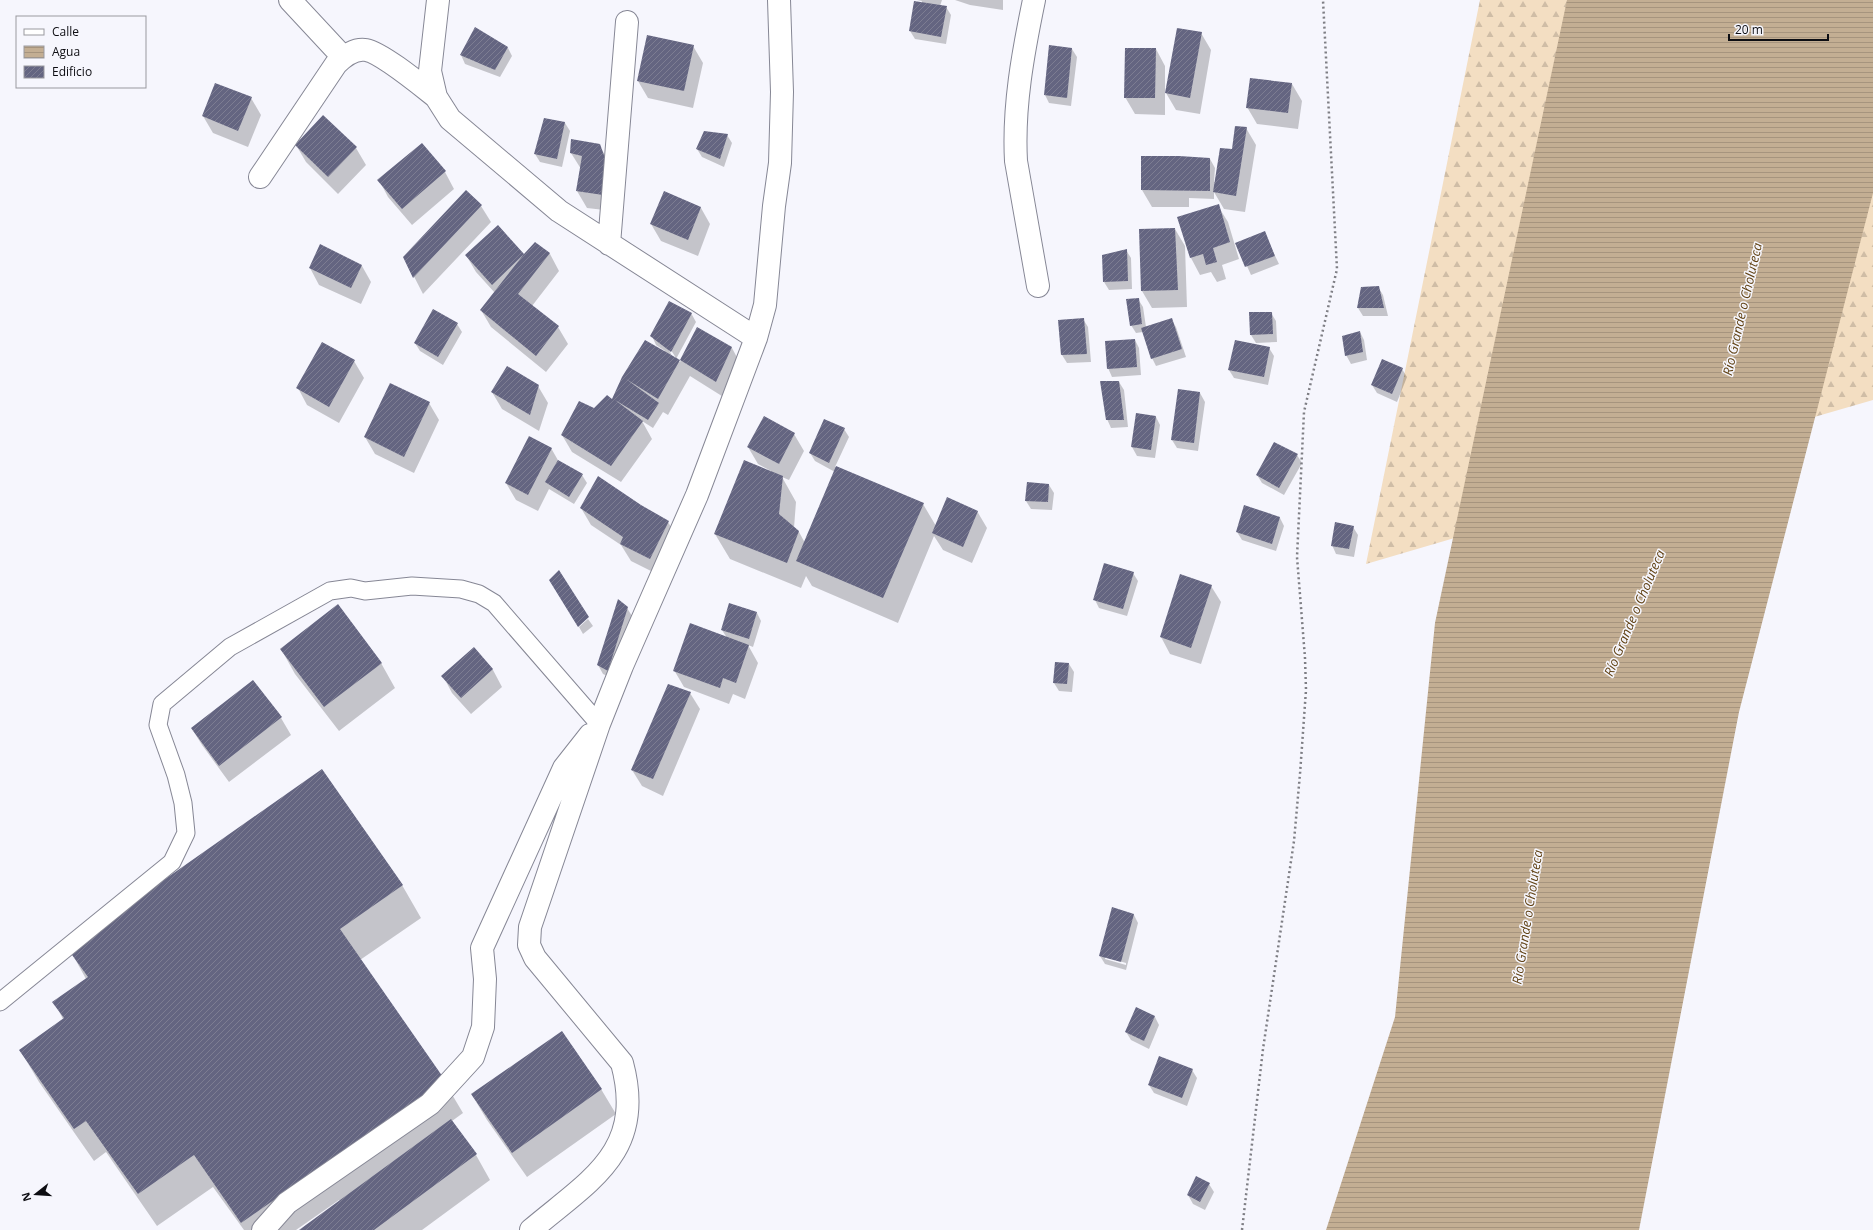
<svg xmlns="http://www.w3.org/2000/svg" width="1873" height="1230" viewBox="0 0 1873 1230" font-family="'Open Sans',sans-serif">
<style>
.forest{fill:url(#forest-firs)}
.water{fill:url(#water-rules)}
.shadow{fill:#0003;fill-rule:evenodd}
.building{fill:url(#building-hatch)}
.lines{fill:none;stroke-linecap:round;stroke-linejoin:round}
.service-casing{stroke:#868795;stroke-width:19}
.minor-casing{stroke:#868795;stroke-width:24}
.path{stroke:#7e7e84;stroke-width:2.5;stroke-dasharray:2 3;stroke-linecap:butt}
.service{stroke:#fff;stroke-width:17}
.minor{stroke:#fff;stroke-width:22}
.labels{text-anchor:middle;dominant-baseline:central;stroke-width:3;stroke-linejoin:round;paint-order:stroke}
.water-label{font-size:13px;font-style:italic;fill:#614214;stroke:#f6f6fd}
</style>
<defs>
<pattern id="forest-firs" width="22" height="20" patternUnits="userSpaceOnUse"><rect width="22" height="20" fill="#f3dec2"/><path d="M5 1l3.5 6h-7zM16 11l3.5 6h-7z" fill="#cfbda6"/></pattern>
<pattern id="water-rules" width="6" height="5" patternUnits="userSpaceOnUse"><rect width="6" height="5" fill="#c3ae93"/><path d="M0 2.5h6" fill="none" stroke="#a6947e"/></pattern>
<pattern id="building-hatch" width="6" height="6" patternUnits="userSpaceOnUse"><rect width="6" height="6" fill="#646581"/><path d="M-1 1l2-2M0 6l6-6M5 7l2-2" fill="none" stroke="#7d7d92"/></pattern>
</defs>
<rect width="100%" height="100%" fill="#f6f6fd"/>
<path class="forest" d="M 1480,0 L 1778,0 L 1638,484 L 1366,564 Z
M 1873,56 L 1873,400 L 1762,432 Z"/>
<path class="water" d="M 1567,0 L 1873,0 L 1873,193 L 1739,712 L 1639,1230 L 1326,1230 L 1395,1017 L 1435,623 Z"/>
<path class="shadow" d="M 917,0 L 942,0 L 940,6 L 946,7 L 951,15 L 946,44 L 915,39 L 910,31 L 922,1 Z
M 955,0 L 1003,0 L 1003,10 L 970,5 Z
M 475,29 L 508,48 L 512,56 L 500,77 L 465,64 L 461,55 Z
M 1201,33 L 1211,50 L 1200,114 L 1176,110 L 1166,93 Z
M 693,46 L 703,63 L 693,108 L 648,98 L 638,81 Z
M 1050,46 L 1072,49 L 1077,57 L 1071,106 L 1049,103 L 1045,95 Z
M 1156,49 L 1165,66 L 1165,115 L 1135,114 L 1125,97 Z
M 1292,84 L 1302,101 L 1298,129 L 1257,124 L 1247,107 Z
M 251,98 L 261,115 L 248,147 L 213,133 L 203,116 Z
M 544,119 L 565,123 L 570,131 L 562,167 L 540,162 L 535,154 Z
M 1246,128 L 1256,145 L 1245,212 L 1224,209 L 1214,192 L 1214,199 L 1189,198 L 1189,207 L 1152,207 L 1142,190 L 1142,157 L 1210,159 L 1215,168 L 1214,182 L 1216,182 Z
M 727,135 L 732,143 L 724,167 L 702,157 L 697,149 Z
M 296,145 L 356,148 L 366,165 L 338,194 L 306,162 Z
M 599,145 L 609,162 L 613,211 L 587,208 L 577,191 L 581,169 L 571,153 Z
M 445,172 L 454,189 L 412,225 L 388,197 L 379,180 Z
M 481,206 L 491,222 L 423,294 L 404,257 Z
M 1218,206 L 1228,222 L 1239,259 L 1222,265 L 1226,279 L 1217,282 L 1211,272 L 1200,275 L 1191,258 L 1178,218 Z
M 701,208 L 710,224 L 698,256 L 661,241 L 651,224 Z
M 498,226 L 524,256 L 535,243 L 550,254 L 559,271 L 532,306 L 558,327 L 568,344 L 546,372 L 491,327 L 481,310 L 495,293 L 476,272 L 466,255 Z
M 1175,229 L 1185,246 L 1187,307 L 1152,308 L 1142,291 L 1140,230 Z
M 1264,233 L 1279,264 L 1251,275 L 1237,244 Z
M 1126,250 L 1131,258 L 1132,289 L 1109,290 L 1104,282 Z
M 362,266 L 371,282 L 361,304 L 319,285 L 310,268 Z
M 1378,287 L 1383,295 L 1388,316 L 1363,316 L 1358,308 Z
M 1138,299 L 1143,307 L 1146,327 L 1171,319 L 1176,327 L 1186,357 L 1156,366 L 1152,358 L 1143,332 L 1136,333 L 1131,325 Z
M 691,313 L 696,322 L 676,359 L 680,362 L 698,328 L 732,348 L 741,365 L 725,398 L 690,376 L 668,415 L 663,412 L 653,428 L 642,421 L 652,439 L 621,482 L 572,452 L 562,435 L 594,409 L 616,403 L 614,399 L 623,378 L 665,351 L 656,345 L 652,336 ZM 669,347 L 676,358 L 673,358 L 668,348 Z
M 1250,313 L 1271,313 L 1276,321 L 1277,342 L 1256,343 L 1251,335 Z
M 1083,319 L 1088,327 L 1091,362 L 1067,363 L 1062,355 L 1060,320 Z
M 457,324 L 462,332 L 443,365 L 420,351 L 415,343 Z
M 1360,332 L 1364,340 L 1367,360 L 1351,364 L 1346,355 Z
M 1135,340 L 1139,348 L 1141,375 L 1112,377 L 1108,368 Z
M 1269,348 L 1274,356 L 1268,385 L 1234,378 L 1229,370 Z
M 354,361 L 364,378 L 339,423 L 307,405 L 298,388 Z
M 1402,369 L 1407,377 L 1397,402 L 1377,393 L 1372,385 Z
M 1119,382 L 1124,390 L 1128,427 L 1111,428 L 1107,419 Z
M 538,386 L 548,403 L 539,431 L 502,409 L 492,392 Z
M 1179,390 L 1200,393 L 1205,402 L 1198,451 L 1177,448 L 1172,440 Z
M 429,403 L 439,420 L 414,473 L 375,454 L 365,437 Z
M 1137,414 L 1156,417 L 1160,425 L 1155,458 L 1137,456 L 1132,447 Z
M 844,429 L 849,437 L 835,467 L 923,504 L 936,526 L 977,511 L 987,528 L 972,563 L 943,550 L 934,536 L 898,623 L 812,586 L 806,576 L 801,588 L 730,559 L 715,534 L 771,471 L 758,464 L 748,447 L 794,434 L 804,451 L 789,480 L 782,477 L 796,502 L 794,528 L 799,532 L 805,543 L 835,472 L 815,461 L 810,453 Z
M 551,448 L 559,462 L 582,475 L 587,483 L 574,504 L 549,489 L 538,511 L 516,500 L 506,483 Z
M 1297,455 L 1302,463 L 1284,495 L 1262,483 L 1257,475 Z
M 1049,485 L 1054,493 L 1052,510 L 1031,509 L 1026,501 Z
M 640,506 L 668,522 L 678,539 L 659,575 L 631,561 L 621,545 L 591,525 L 581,508 Z
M 1280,518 L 1284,526 L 1276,551 L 1242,540 L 1237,532 Z
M 1353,527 L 1358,535 L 1354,557 L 1336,554 L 1332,545 Z
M 1133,573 L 1138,581 L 1127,616 L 1099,608 L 1095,600 Z
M 1211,586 L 1221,602 L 1201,664 L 1170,654 L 1161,637 Z
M 627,608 L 632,616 L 612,678 L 603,674 L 598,665 Z
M 757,613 L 761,621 L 753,647 L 748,645 L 758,663 L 745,699 L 733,694 L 729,704 L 684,687 L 674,670 L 727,638 L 722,630 Z
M 588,619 L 593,626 L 583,634 L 579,627 Z
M 474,648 L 493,670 L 502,687 L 471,714 L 452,693 L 443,676 Z
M 281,649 L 381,663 L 395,688 L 339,731 L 295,674 Z
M 1069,664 L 1074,672 L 1072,692 L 1059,691 L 1054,683 Z
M 690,693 L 700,709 L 663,796 L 642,786 L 632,770 Z
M 281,718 L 291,735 L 229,782 L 202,745 L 192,729 Z
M 402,885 L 421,918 L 360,960 L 444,1081 L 463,1113 L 452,1121 L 476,1155 L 490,1180 L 422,1230 L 301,1230 L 340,1201 L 339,1200 L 296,1230 L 244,1230 L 213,1187 L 157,1226 L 106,1152 L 94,1161 L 39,1082 L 20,1050 L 63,1019 L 54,1002 L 86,979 L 69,948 Z
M 1112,909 L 1134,915 L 1138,923 L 1126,970 L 1105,964 L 1100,956 ZM 1105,957 L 1126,963 L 1126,965 L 1105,959 Z
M 1136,1009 L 1155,1017 L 1159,1025 L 1149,1049 L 1131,1040 L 1126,1032 Z
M 1192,1070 L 1197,1078 L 1187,1106 L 1154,1093 L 1149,1085 Z
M 601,1089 L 616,1114 L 527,1177 L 487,1120 L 472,1095 Z
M 1209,1184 L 1214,1192 L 1205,1210 L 1193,1204 L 1188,1195 Z"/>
<path class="building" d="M 914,1 L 947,6 L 941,37 L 909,31 Z
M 475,27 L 508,47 L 495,70 L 460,55 Z
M 1177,28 L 1202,32 L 1190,98 L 1165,93 Z
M 647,35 L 694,45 L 684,91 L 637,81 Z
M 1049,45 L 1072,48 L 1067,98 L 1044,95 Z
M 1125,48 L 1156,48 L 1155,98 L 1124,98 Z
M 1250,78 L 1292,83 L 1288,113 L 1246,108 Z
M 215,83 L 252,97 L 238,131 L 202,116 Z
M 323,115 L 357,147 L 328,177 L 295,145 Z
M 544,118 L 565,122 L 557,159 L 534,154 Z
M 1235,126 L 1247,127 L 1236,196 L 1213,192 L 1220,148 L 1232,149 Z
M 704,131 L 728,134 L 720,159 L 696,149 Z
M 571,139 L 600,144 L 611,175 L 603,195 L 576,191 L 582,156 L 570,153 Z
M 422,143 L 446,171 L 402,209 L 377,180 Z
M 1141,156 L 1179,156 L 1210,158 L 1210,191 L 1141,190 Z
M 466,190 L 482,205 L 413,278 L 403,257 Z
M 664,191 L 701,207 L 688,240 L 650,224 Z
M 1219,204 L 1230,242 L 1213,248 L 1217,262 L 1206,265 L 1203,254 L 1190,258 L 1177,217 Z
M 498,225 L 524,254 L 535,242 L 550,253 L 518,294 L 559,326 L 536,356 L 480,310 L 524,254 L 492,285 L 465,255 Z
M 1175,228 L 1178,290 L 1141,291 L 1139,229 Z
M 1265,231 L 1275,256 L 1245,267 L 1235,243 Z
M 320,244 L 362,265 L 351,288 L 309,268 Z
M 1127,249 L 1128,281 L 1103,282 L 1102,255 Z
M 1379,286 L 1384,308 L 1357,308 L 1361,287 Z
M 1139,298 L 1142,324 L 1130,326 L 1126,299 Z
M 669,301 L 692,313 L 671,352 L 650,336 Z
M 433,309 L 458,323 L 438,357 L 414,343 Z
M 1249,312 L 1272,312 L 1273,334 L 1250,335 Z
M 1084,318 L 1087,354 L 1061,355 L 1058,320 Z
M 1172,318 L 1182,349 L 1151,359 L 1141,328 Z
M 697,327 L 732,347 L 716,382 L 680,360 Z
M 1360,331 L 1363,352 L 1345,356 L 1342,336 Z
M 1135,339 L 1137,367 L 1107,369 L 1105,341 Z
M 645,340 L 680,360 L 658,399 L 626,379 L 659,403 L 648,420 L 615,400 L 643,421 L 611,466 L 561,435 L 579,401 L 594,408 L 607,395 L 612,399 L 622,377 Z
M 1235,340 L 1270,347 L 1264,377 L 1228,370 Z
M 322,342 L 355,360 L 329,407 L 296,388 Z
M 1382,359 L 1403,368 L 1392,394 L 1371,385 Z
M 507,366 L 539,385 L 530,415 L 491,392 Z
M 1100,381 L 1119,381 L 1124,420 L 1106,420 Z
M 390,383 L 430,402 L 404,457 L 364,437 Z
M 1178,389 L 1200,392 L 1194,443 L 1171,440 Z
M 1136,413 L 1156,416 L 1151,450 L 1131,447 Z
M 764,416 L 795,433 L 779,464 L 747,447 Z
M 824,419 L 845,428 L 829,463 L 809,453 Z
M 529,436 L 552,448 L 528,495 L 505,483 Z
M 1274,442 L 1298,454 L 1279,488 L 1256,475 Z
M 558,460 L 583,474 L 569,497 L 545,482 Z
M 744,460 L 783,476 L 779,514 L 799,531 L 787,563 L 714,534 Z
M 836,466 L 924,503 L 883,598 L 796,561 Z
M 598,476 L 641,505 L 669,521 L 650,559 L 620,544 L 623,537 L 580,508 Z
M 1027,482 L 1049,484 L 1048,502 L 1025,501 Z
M 947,497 L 978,511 L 963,547 L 932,533 Z
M 1244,505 L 1280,517 L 1272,544 L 1236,532 Z
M 1335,522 L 1354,526 L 1349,549 L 1331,546 Z
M 1104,563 L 1134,572 L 1123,609 L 1093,600 Z
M 559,570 L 589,617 L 578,627 L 549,580 Z
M 1180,574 L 1212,585 L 1191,648 L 1160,637 Z
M 618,599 L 628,607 L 608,671 L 597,665 Z
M 729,603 L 757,612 L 749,639 L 721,630 Z
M 338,604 L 382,663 L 324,707 L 280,649 Z
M 690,623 L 749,645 L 736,683 L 723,678 L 720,688 L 673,671 Z
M 474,647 L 493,669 L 461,698 L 441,676 Z
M 1055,662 L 1069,663 L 1067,684 L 1053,683 Z
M 253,680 L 282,717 L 219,766 L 191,728 Z
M 668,684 L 691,692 L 653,779 L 631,770 Z
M 322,769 L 403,885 L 340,929 L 445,1080 L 241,1223 L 194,1155 L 138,1194 L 86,1121 L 74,1129 L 19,1050 L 64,1018 L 52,1002 L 88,977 L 67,948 Z
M 1112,907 L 1134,914 L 1121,962 L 1099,956 Z
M 1136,1007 L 1155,1016 L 1144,1041 L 1125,1032 Z
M 562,1031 L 602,1089 L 512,1153 L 471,1094 Z
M 1159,1056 L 1193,1069 L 1182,1098 L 1148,1085 Z
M 451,1119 L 477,1154 L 374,1230 L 299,1230 Z
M 1196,1176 L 1210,1183 L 1200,1202 L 1187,1195 Z"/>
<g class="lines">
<g class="service-casing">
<path id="service" d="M 0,1002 L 172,862 L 186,833 L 183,803 L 176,775 L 158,725 L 162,704 L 230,647 L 330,591 L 351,588 L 365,591 L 412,586 L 461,589 L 479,594 L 494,603 L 599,724"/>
</g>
<g class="minor-casing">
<path id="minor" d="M 290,0 L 343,57
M 438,0 L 430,71 L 436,97 L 450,119 L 559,211 L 756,338
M 1034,0 C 1023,53 1013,107 1016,161 L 1038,286
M 260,177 L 336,64 C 344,56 354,48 366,50 C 382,53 422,86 436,97
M 609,244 L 627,22
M 263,1230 L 287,1203 L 430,1104 L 473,1057 L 483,1027 L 485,979 L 482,948 L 564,768 L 590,735
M 531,1230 C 590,1180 646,1152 622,1063 L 535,958 L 529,945 L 530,927 L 599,724 L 622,666 L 697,495 L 756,338 L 765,305 L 774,206 L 780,163 L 782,92 L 779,0"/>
</g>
<path class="path" d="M 1242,1230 L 1263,1049 L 1294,841 L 1300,774 L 1306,690 L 1305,658 L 1297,557 L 1304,412 L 1337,269 L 1323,0"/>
<use href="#service" class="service"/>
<use href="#minor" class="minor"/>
</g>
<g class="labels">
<g class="water-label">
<text transform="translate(1742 309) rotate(-77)">Río Grande o Choluteca</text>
<text transform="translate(1634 613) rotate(-67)">Río Grande o Choluteca</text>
<text transform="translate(1527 917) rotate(-81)">Río Grande o Choluteca</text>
</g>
</g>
<rect x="16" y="16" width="130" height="72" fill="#f6f6fd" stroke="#99999f"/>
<rect x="24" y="29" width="20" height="6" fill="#ffffff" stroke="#99999f"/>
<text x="52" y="36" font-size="12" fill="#0d0d12">Calle</text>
<rect x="24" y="46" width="20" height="12" fill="url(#water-rules)" stroke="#99999f"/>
<text x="52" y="56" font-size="12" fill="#0d0d12">Agua</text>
<rect x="24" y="66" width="20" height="12" fill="url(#building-hatch)" stroke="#99999f"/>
<text x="52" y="76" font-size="12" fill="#0d0d12">Edificio</text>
<g transform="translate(36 1194) rotate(253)" stroke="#f6f6fd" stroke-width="3" paint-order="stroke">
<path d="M0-3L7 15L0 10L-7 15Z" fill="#0d0d12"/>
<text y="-6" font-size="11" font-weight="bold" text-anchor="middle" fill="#0d0d12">N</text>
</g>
<path d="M1729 34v6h99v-6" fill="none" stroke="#0d0d12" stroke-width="2"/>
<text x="1735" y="34" font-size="12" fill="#0d0d12" stroke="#f6f6fd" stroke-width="3" paint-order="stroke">20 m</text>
</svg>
